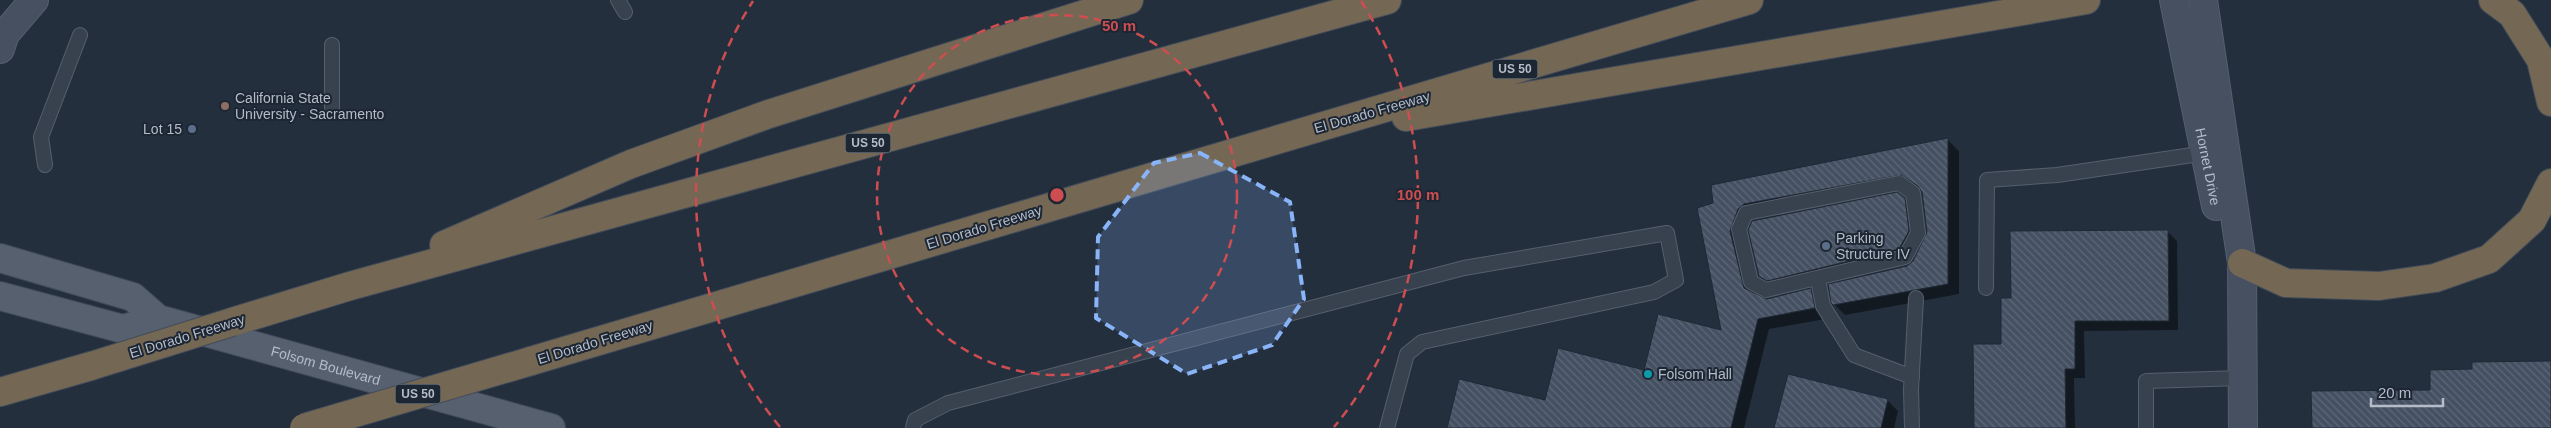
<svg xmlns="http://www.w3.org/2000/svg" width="2551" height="428" viewBox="0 0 2551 428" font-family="Helvetica,sans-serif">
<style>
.shadow{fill:#0007}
.building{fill:url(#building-back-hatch);stroke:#1f2835}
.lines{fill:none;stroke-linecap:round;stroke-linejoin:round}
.lane-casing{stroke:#565f6c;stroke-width:16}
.secondary-casing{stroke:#565f6c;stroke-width:30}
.primary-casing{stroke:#414a57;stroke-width:30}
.highway-casing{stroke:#434c59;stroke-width:30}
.lane{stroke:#38414e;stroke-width:14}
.secondary{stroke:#465061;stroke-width:28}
.primary{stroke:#56606e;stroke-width:28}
.highway{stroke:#746855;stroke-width:28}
.highway-bridge-casing{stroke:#434c59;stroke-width:30;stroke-linecap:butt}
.highway-bridge{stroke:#746855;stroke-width:28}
.marked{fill:#8ab4f8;fill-opacity:0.2;stroke:#8ab4f8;stroke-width:4;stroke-dasharray:10 6;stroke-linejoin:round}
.ring{fill:none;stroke:#ce4d50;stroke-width:2.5;stroke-dasharray:9 6}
.education-dot{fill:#8d6e63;stroke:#1d2633;stroke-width:2}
.service-dot{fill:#5c6f8a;stroke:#1d2633;stroke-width:2}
.culture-dot{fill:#0f9aa8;stroke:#1d2633;stroke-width:2}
.labels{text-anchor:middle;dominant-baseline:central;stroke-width:4;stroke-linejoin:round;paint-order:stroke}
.shield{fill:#1d2633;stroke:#878f9c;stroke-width:1}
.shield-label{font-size:12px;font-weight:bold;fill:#b4bcc9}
.poi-label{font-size:14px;fill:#b4bcc9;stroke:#1d2633;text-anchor:start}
.street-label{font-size:14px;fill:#b4bcc9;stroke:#1d2633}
.centre{fill:#ce4d50;stroke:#1d2633;stroke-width:2.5}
.ring-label{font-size:15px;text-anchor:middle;font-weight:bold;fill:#ce4d50;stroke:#1d2633;stroke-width:4;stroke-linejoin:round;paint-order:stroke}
</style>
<defs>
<pattern id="building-back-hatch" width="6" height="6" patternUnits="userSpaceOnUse" patternTransform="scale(1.25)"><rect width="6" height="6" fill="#455162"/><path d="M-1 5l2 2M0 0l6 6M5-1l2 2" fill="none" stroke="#5d6877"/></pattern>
</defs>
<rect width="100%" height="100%" fill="#242f3e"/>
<path class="shadow" d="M 1948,140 L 1959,151 L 1959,294 L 1845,315 L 1834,304 L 1914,262 L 1928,233 L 1923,191 L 1913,185 L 1756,215 L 1749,220 L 1741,238 L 1754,293 L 1767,300 L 1810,290 L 1821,301 L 1825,319 L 1769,329 L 1744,428 L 1448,428 L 1645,371 L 1723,332 L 1698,209 Z
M 1904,199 L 1914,209 L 1909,259 L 1770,286 L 1760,276 Z
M 2167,231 L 2177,241 L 2178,330 L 2084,331 L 2085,378 L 2074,378 L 2075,428 L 1975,428 L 2002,345 L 2012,299 Z
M 1887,400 L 1898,411 L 1894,428 L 1776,428 Z"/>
<path class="building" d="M 1948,138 L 1948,284 L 1833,305 L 1831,303 L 1828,284 L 1907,266 L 1913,261 L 1927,232 L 1922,192 L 1918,186 L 1901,175 L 1744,204 L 1738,209 L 1730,231 L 1744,288 L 1767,299 L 1811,288 L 1815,308 L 1758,319 L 1731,428 L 1447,428 L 1459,379 L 1545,400 L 1558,348 L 1644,370 L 1658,314 L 1721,330 L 1697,208 L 1713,203 L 1711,185 Z
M 1897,192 L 1905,198 L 1909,231 L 1899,249 L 1767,281 L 1759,276 L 1748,230 L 1752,221 Z
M 2168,230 L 2169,321 L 2075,321 L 2075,369 L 2065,369 L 2066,428 L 1974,428 L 1973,344 L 2001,344 L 2001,298 L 2011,298 L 2010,231 Z
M 2551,361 L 2551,428 L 2312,428 L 2311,391 L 2430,390 L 2430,370 L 2472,369 L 2472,362 Z
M 1788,374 L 1888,399 L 1881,428 L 1774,428 Z"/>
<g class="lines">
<g class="lane-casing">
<path id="lane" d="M 618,0 L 625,12
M 332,108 L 332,45
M 45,165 L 41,137 L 80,35
M 1899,183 L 1913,193 L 1918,233 L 1905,257 L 1766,290 L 1751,282 L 1739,229 L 1746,213 Z
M 1818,279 L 1823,306 L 1854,355 L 1912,377
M 1986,288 L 1987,180 L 2057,175 L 2206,153
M 913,428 L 915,420 L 948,403 L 1464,268 L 1667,233 L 1676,280 L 1654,292 L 1422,342 L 1407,354 L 1387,428
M 1912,428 L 1911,389 L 1916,298
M 2146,428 L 2146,381 L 2242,378"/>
</g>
<g class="secondary-casing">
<g id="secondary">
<path id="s1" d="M 2174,0 L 2216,206"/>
<path d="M 2203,0 L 2242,263 L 2243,428"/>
<path d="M 0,49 L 5,34 L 34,0"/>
</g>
</g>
<g class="primary-casing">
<g id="primary">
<path id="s2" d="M 0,258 L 133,297 L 158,319 L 551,428"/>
<path d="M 0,296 L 123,329 L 158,319"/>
</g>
</g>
<g class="highway-casing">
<path id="highway" d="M 2493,0 L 2512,14 L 2541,60 L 2551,102
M 1406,117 L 2086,0
M 444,245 L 631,164 L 766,115 L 1129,0
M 2242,263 L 2286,283 L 2379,286 L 2435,278 L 2489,259 L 2532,220 L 2551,183
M 232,322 L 350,286 L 1387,0
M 531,361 L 1749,0
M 0,392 L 91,366"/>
</g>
<use href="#lane" class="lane"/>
<use href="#secondary" class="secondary"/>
<use href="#primary" class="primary"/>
<use href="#highway" class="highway"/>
<g class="highway-bridge-casing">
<path id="highway-bridge" d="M 91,366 L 232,322
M 304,428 L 531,361"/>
</g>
<use href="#highway-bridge" class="highway-bridge"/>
</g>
<path class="marked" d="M 1200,153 L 1290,202 L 1304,299 L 1272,345 L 1187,374 L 1096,318 L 1098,237 L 1154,163 Z"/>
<g class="ring">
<circle cx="1057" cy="195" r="180"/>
<path d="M780 427A361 361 0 0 1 753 1M1361 1A361 361 0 0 1 1334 427"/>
</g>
<circle class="education-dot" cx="225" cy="106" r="5"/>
<g class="service-dot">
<circle cx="192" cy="129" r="5"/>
<circle cx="1826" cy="246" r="5"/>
</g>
<circle class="culture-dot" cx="1648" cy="374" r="5"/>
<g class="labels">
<g class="shield">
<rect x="1492.5" y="59.5" width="45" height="19" rx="4"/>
<rect x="845.5" y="133.5" width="45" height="19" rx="4"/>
<rect x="395.5" y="384.5" width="45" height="19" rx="4"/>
</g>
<g class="shield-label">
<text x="1515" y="69">US 50</text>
<text x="868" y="143">US 50</text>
<text x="418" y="394">US 50</text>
</g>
<g class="poi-label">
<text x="235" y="98">California State<tspan x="235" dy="16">University - Sacramento</tspan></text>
<text x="182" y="129" text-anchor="end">Lot 15</text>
<text x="1836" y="238">Parking<tspan x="1836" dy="16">Structure IV</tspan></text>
<text x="1658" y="374">Folsom Hall</text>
</g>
<g class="street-label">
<text transform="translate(1372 112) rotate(-16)">El Dorado Freeway</text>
<text stroke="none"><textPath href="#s1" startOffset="170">Hornet Drive</textPath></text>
<text transform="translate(984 227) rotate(-17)">El Dorado Freeway</text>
<text transform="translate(187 336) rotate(-17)">El Dorado Freeway</text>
<text transform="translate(595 342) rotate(-17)">El Dorado Freeway</text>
<text stroke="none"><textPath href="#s2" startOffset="346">Folsom Boulevard</textPath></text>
</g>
</g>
<circle cx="1057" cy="195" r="8" class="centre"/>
<g class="ring-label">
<text x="1119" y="31">50 m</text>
<text x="1418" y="200">100 m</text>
</g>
<path d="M2371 398v8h72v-8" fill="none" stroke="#b4bcc9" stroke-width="2.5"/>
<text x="2378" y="398" font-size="15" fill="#b4bcc9" stroke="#1d2633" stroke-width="4" paint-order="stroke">20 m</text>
</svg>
